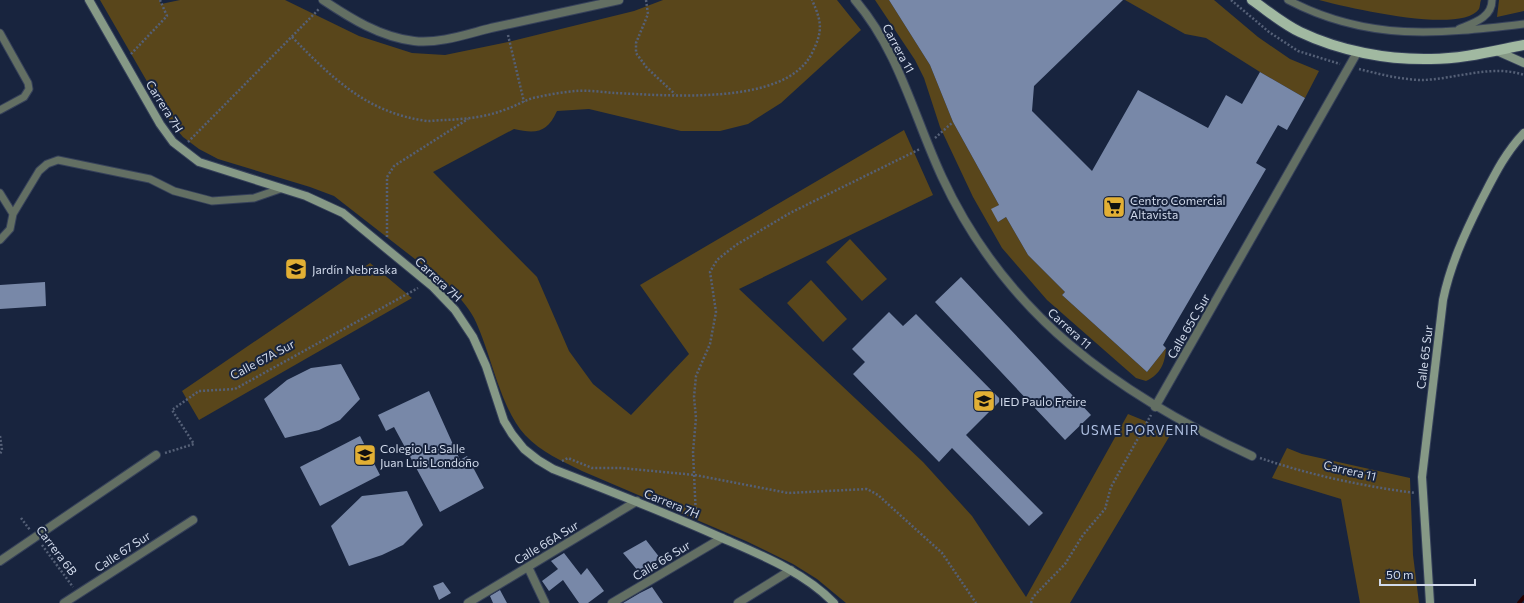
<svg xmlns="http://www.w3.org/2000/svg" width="1524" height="603" viewBox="0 0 1524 603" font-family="Commissioner,sans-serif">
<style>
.green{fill:#59461b}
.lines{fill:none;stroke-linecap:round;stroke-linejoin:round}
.stream{stroke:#270001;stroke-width:4}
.building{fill:#7888a8}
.lane-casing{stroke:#36415a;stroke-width:9}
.street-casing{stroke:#36415a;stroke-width:10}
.secondary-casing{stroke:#36415a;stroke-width:10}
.primary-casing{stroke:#36415a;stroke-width:12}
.path{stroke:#556077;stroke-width:2.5;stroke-dasharray:2 2;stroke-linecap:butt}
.lane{stroke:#636f63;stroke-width:7}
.street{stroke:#636f63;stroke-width:8}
.secondary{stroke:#869986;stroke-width:8}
.primary{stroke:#a1b9a1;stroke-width:10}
.labels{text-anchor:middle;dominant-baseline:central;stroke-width:4;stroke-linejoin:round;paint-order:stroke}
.street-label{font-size:12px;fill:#d1daeb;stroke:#18243e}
.poi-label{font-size:12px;fill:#d1daeb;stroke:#18243e;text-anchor:start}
.neighbourhood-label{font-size:13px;letter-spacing:1px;fill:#afc0e2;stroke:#18243e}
</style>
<rect width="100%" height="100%" fill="#18243e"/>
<path class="green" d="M 100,0 L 159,0 L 161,4 L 180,0 L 285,0 L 359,36 L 412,53 L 445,55 L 508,42 L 634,11 L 663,0 L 837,0 L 861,30 L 781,103 L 748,124 L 720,131 L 681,131 L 589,109 L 557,111 C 547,133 536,134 514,129 L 433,172 L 537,277 L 569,351 L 593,384 L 631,415 L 689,354 L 640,285 L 904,130 L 933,195 L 739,289 L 923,462 L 972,516 L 1026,597 L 1128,414 L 1172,432 L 1070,603 L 846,603 L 817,579 L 793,564 L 746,541 L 582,471 C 562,461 541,452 525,435 C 500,408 491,352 474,318 C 467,305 457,295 447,284 L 334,196 L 310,187 L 218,159 L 199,149 L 183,137 L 171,123 Z
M 875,0 L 889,0 L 930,65 L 953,122 L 999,205 L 992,209 L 998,222 L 1006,217 L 1028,255 L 1065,292 L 1062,295 L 1147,372 L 1166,348 C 1165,363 1161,374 1146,381 L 1136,378 L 1047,300 L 1002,248 L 973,197 L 940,127 L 924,78 L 915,60 Z
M 1125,0 L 1214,0 L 1258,37 L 1290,59 L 1319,71 L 1305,98 L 1260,72 L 1206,38 L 1185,34 Z
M 1319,0 L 1481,0 C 1480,2 1480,7 1479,9 C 1461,35 1346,7 1319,0 Z
M 1499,0 L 1524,0 L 1524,11 L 1497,17 Z
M 850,239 L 887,279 L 862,301 L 826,262 Z
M 370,263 L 412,298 L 199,420 L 182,391 Z
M 811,280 L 847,319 L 823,342 L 787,303 Z
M 1287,448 L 1302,454 L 1410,478 L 1413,555 L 1419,603 L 1360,603 L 1341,499 L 1272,478 Z"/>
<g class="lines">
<path class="stream" d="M 1519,603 L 1524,597"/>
</g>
<path class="building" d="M 889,0 L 1123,0 L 1034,86 L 1032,111 L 1092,171 L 1138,90 L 1208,128 L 1226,95 L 1242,104 L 1260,72 L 1305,98 L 1287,130 L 1278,125 L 1256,163 L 1266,169 L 1163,345 L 1166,348 L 1147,372 L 1062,295 L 1065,292 L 1028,255 L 1006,217 L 998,222 L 991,209 L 999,205 L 953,122 L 930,65 Z
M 961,277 L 1091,415 L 1065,440 L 935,302 Z
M 45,282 L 46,306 L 0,309 L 0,285 Z
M 889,312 L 903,326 L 916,314 L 1001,400 L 966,435 L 1043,513 L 1029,526 L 952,448 L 939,462 L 853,374 L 865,362 L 852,349 Z
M 341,364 L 360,399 L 340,420 L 319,430 L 285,438 L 264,399 L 287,380 L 311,368 Z
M 429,391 L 460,460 L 467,456 L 484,488 L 440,512 L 394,427 L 386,431 L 378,415 Z
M 360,436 L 380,475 L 320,506 L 300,467 Z
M 407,491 L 423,525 L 403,545 L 382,555 L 349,566 L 331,526 L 362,496 Z
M 646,540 L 660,558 L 639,572 L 623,553 Z
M 564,553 L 581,575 L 587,568 L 604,591 L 588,603 L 579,603 L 563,580 L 549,591 L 542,581 L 558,569 L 551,561 Z
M 443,582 L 451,593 L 439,600 L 433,586 Z
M 652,587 L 663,603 L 623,603 L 640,593 Z
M 500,590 L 507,603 L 493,603 L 490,596 Z"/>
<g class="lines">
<g class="lane-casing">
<path id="lane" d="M 1288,0 C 1368,42 1439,34 1524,24
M 1459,29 C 1473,23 1492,18 1492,0
M 0,33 L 28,83 L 29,89 L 24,97 L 0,110
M 0,193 L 13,214
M 0,240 L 10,229 L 13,214 L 39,171 L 47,164 L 58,160 L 150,179 L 174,191 L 212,201 L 254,198 L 280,189"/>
</g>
<g class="street-casing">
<path id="street" d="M 323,0 C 350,18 380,37 414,41 C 439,44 467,34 491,28 C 534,19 576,9 619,0
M 855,0 C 899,51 914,117 942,177 C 1006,315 1117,394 1252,456
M 1155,407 L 1358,51
M 0,561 L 156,455
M 528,567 L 545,603
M 64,603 L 193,520
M 468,603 L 637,501
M 612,603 L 722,538
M 738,603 L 791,570"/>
</g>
<g class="secondary-casing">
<path id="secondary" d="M 89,0 L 160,124 L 173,142 L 199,162 L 306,196 L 343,213 L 433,287 L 455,310 L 473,337 L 486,366 L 504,421 L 512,434 L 524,449 L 538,460 L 553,469 C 610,491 667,513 722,538 C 761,555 804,572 834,603
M 1497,51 L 1524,63
M 1430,603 L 1422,477 L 1443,300 C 1450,266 1464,235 1480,203 C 1493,178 1504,154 1524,133"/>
</g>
<g class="primary-casing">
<path id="primary" d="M 1252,0 C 1268,11 1283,24 1300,32 C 1340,51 1387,60 1431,59 C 1462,59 1493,51 1524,45"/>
</g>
<path class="path" d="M 646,0 L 648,14 L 636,43 L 636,53 L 647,68 L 675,94
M 1231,0 L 1269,32 L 1298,51 L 1340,64
M 508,35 L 524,102
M 292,37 C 332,78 367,113 427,121 C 433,121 440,120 446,120 C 466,119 486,117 504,110 C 514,107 523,101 533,98 C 547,95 562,92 576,91 C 588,90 602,92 614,93 C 665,95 786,107 812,53 C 823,31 822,22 812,0
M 131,54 L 167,16 L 160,0
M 1359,69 C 1379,74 1402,80 1423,80 C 1455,79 1493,64 1524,75
M 935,138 L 953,122
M 188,142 L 319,9
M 387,237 L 387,177 L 394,166 L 468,119
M 0,436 L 2,450 L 0,454
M 165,453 L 194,444 L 172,410 L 199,391 L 235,389 L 418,288
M 1260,458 C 1310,475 1362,486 1415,493
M 562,461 L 568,458 L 592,468 L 621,468 L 695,475 L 788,493 L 867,489 L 878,495 L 942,553 L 976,603
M 696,517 L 693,452 L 696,418 L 694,397 L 696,376 L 710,344 L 716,312 L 710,272 L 717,260 L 736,245 L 790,213 L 920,149
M 21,518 L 30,530
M 42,545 L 73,587
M 1031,603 L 1033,597 L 1065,564 L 1083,535 L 1105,509 L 1111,487 L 1151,415"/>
<use href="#lane" class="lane"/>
<use href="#street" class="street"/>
<use href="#secondary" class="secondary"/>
<use href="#primary" class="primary"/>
</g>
<defs>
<g id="supermarket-square" transform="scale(1.15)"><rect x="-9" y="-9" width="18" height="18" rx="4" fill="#e2af34" stroke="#18243e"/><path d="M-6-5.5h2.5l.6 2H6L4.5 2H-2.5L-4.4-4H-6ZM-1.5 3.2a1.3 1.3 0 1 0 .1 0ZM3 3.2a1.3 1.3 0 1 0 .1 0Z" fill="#111"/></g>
<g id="school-square" transform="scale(1.15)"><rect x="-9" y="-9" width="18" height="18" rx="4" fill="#e2af34" stroke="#18243e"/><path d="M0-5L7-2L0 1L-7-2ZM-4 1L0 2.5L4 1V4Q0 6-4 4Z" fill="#111"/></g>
</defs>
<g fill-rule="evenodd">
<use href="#supermarket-square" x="1114" y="207"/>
<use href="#school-square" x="296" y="269"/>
<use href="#school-square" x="984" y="401"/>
<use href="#school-square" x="365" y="455"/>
</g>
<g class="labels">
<g class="street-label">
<text transform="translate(899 48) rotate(62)">Carrera 11</text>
<text transform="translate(165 106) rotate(58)">Carrera 7H</text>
<text transform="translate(439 279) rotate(43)">Carrera 7H</text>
<text transform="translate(1188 326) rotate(-60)">Calle 65C Sur</text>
<text transform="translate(1070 328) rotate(42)">Carrera 11</text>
<text transform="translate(1424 357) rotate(-83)">Calle 65 Sur</text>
<text transform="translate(262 359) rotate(-28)">Calle 67A Sur</text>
<text transform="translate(1350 470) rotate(13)">Carrera 11</text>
<text transform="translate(672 503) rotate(22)">Carrera 7H</text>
<text transform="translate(546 542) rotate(-31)">Calle 66A Sur</text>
<text transform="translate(57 550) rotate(53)">Carrera 6B</text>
<text transform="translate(122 551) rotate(-33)">Calle 67 Sur</text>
<text transform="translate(661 560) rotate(-31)">Calle 66 Sur</text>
</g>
<g class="poi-label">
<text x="1130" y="200">Centro Comercial<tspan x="1130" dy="14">Altavista</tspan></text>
<text x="312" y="269">Jardín Nebraska</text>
<text x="1000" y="401">IED Paulo Freire</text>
<text x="380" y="448">Colegio La Salle<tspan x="380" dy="14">Juan Luis Londoño</tspan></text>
</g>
<g class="neighbourhood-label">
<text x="1140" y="430">USME PORVENIR</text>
</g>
</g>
<path d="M1380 579v6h95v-6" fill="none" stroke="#d1daeb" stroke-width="2"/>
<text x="1386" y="579" font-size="12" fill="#d1daeb" stroke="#18243e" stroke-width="3" paint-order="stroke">50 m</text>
</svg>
